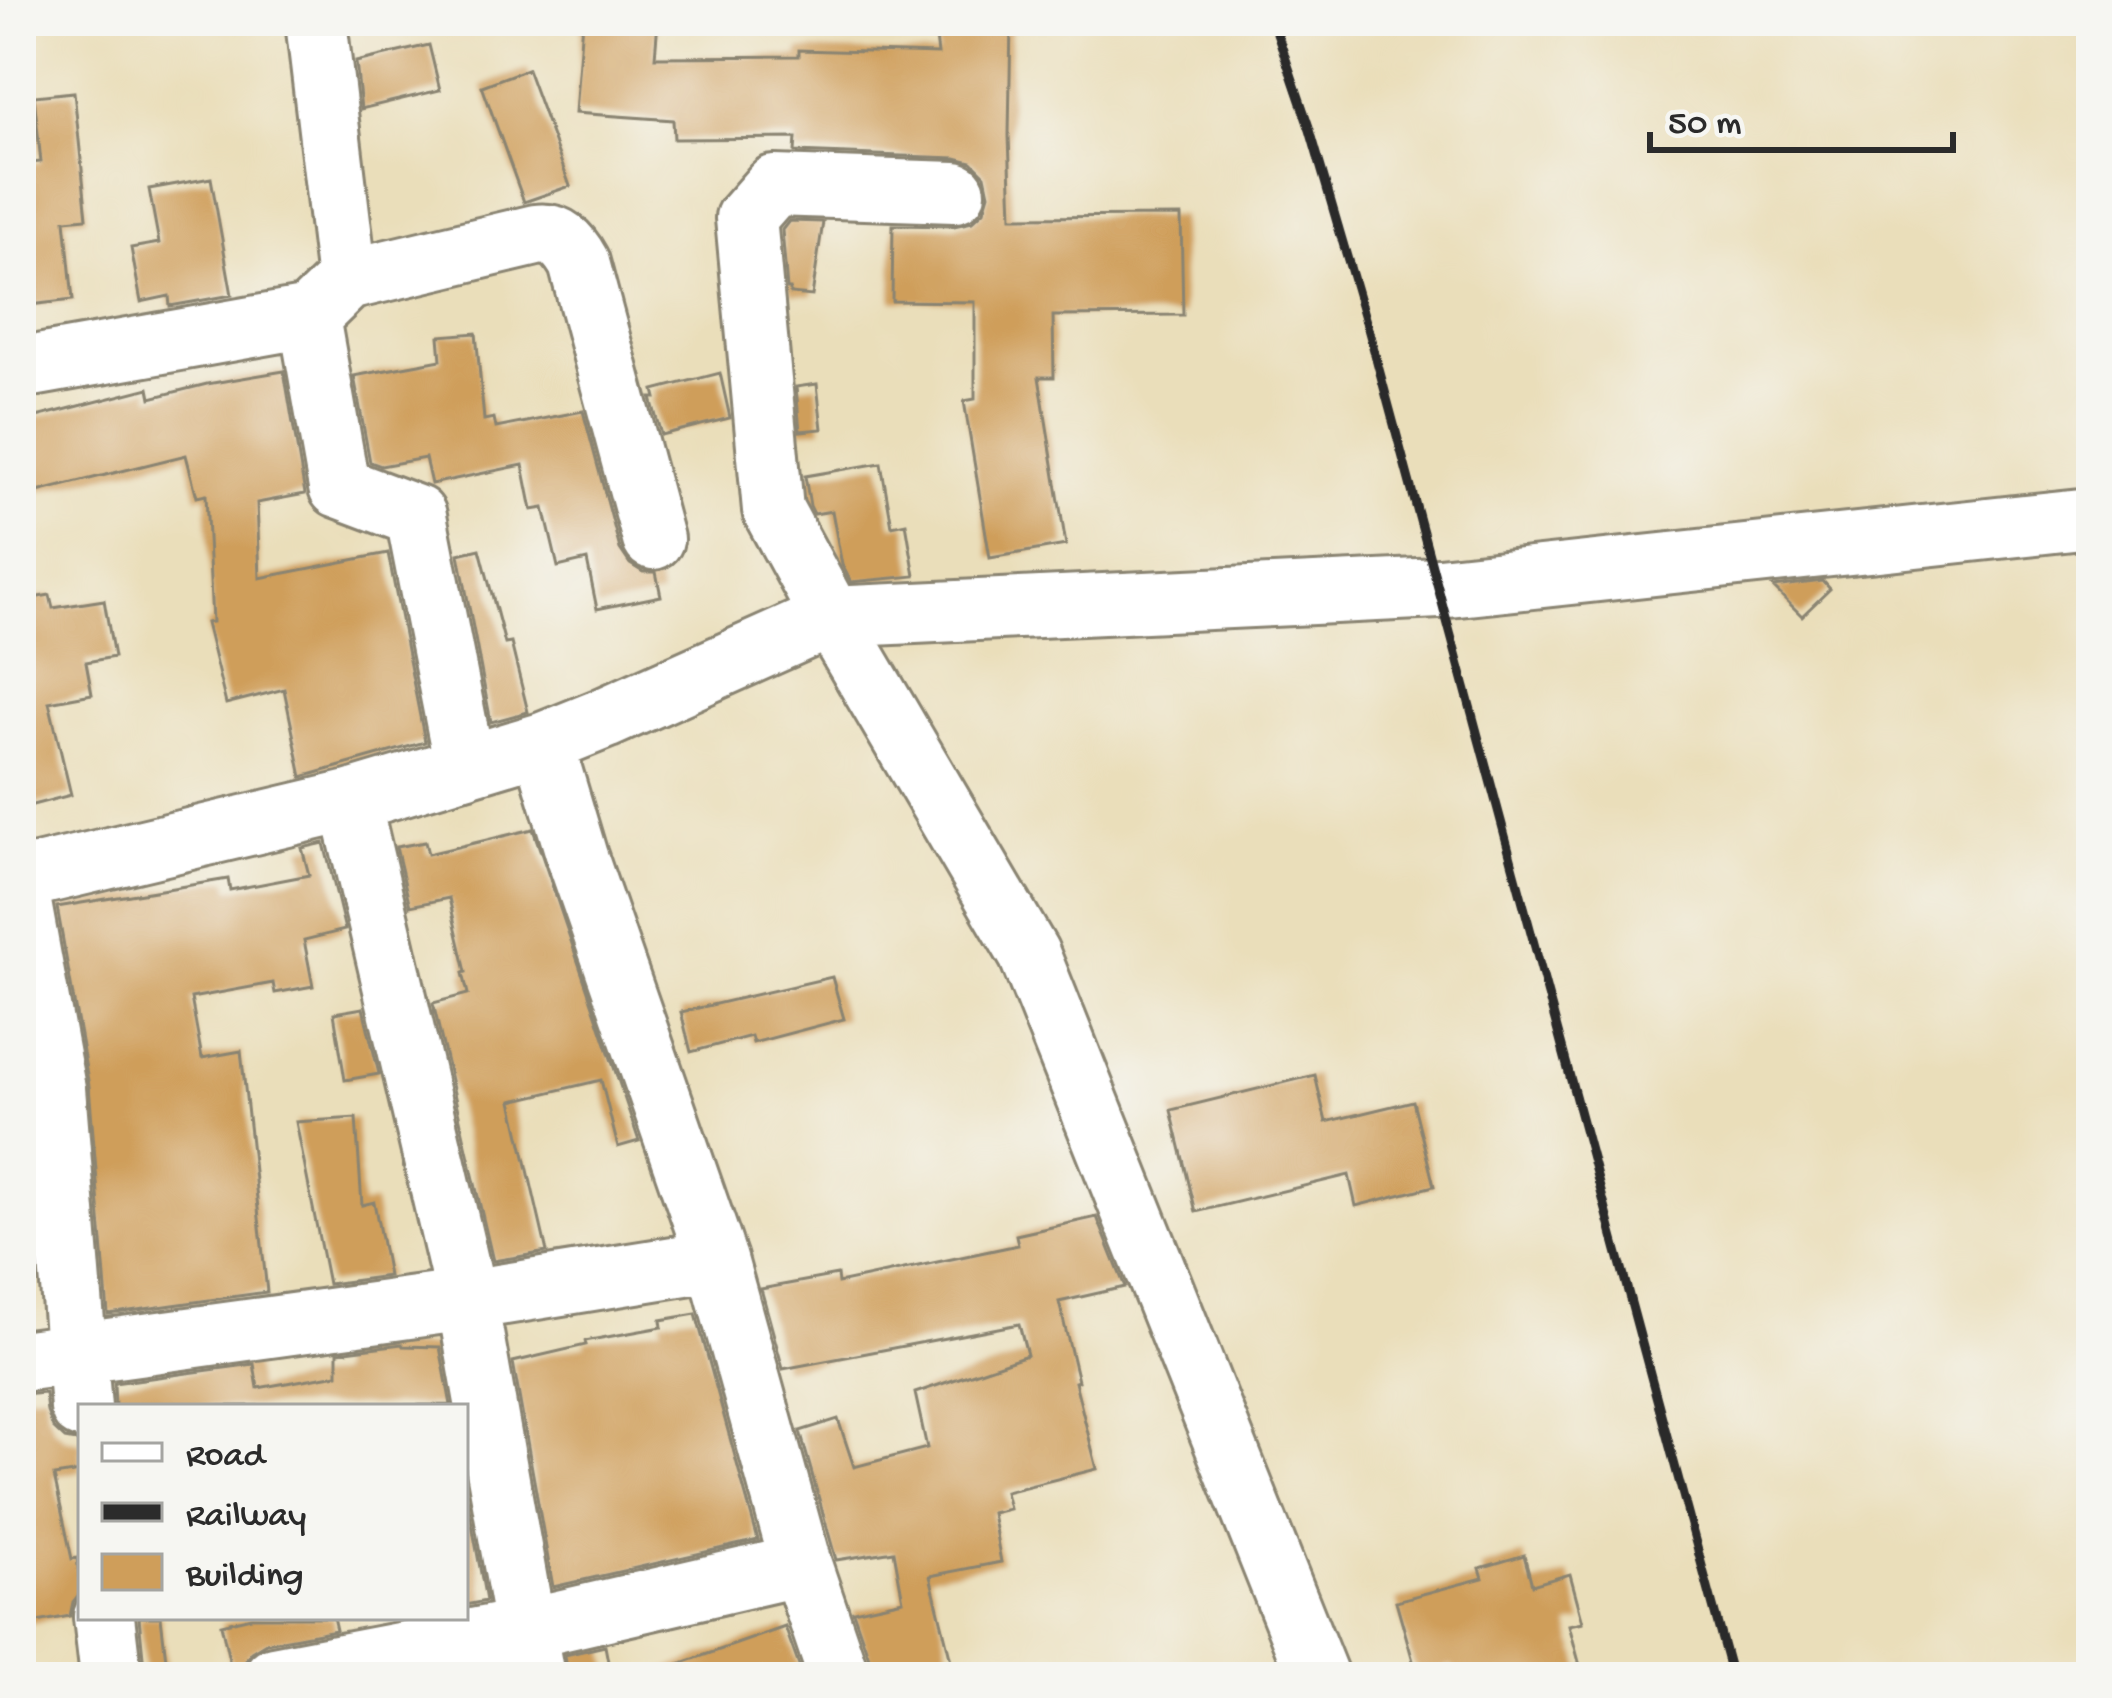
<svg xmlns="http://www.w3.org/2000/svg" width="2112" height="1698" viewBox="0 0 2112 1698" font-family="'Gochi Hand',sans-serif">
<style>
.building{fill:#cf9e5a}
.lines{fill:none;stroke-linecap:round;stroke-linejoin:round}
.minor-casing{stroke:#8a8472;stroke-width:66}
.minor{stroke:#fff;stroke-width:60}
.rail{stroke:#2b2b2b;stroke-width:9}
</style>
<rect width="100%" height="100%" fill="#f6f6f2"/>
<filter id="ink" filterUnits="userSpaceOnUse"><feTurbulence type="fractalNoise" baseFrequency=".00833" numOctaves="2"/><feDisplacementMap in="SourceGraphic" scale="24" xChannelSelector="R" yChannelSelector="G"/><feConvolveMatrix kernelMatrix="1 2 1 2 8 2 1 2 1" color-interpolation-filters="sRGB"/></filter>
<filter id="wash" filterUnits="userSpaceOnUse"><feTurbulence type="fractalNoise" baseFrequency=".004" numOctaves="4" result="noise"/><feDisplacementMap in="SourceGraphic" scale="48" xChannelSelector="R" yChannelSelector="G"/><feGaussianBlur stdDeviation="2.7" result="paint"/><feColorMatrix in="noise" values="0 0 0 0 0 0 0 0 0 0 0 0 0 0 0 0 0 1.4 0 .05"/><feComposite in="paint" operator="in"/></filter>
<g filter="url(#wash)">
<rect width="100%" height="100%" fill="#eadeba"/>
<g id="blocks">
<path class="building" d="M 582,21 L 658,21 L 655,57 L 799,56 L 799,50 L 938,54 L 934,21 L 1011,21 L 1009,136 L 1012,217 L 1181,216 L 1183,315 L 1053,316 L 1054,377 L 1039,377 L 1066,545 L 990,558 L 964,401 L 975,399 L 975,302 L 892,301 L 893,225 L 954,226 L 972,222 L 984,211 L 989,194 L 985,175 L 972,162 L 956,158 L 795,152 L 796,138 L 674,139 L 673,120 L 575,113 Z
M 429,45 L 440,90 L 361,109 L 356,62 Z
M 527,69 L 570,186 L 524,202 L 482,86 Z
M 74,92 L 87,218 L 65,220 L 73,300 L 21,306 L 21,164 L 41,162 L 34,96 Z
M 211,178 L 232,295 L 170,306 L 169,296 L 141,302 L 131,248 L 159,243 L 149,189 Z
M 789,221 L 823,222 L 812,296 L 790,294 L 790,289 L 787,289 L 782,230 Z
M 476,333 L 484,420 L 494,418 L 496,428 L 583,411 L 620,549 L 630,564 L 643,572 L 656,572 L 661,596 L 597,609 L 587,560 L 558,567 L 544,508 L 532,510 L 523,465 L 431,484 L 425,458 L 381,466 L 370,462 L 354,376 L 441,360 L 439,336 Z
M 284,371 L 305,494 L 257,503 L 260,578 L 388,553 L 425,742 L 302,777 L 284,689 L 226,704 L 206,623 L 212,622 L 206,495 L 197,497 L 186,455 L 21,496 L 21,421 L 149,388 L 151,398 L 207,384 Z
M 720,373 L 730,418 L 661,435 L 651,398 L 656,398 L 654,390 Z
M 817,384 L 822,429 L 800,431 L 796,387 Z
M 881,463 L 892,526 L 906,523 L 915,576 L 851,582 L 842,565 L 832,511 L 814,514 L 810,506 L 805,476 Z
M 480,549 L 505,644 L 511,643 L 528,712 L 491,722 L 459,554 Z
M 1823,581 L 1830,589 L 1802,616 L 1773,587 Z
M 50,595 L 53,608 L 104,600 L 114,657 L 86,662 L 92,694 L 49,702 L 71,795 L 21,808 L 21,600 Z
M 533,829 L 639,1141 L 618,1147 L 601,1080 L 512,1101 L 547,1252 L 493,1261 L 433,1003 L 468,994 L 463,973 L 466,972 L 449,898 L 410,906 L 396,847 L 425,842 L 428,854 Z
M 324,843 L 345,930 L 304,940 L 313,986 L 275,993 L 273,983 L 191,998 L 202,1058 L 241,1051 L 267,1292 L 108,1314 L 89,1086 L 57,907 L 228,879 L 230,890 L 309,875 L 302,848 Z
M 832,977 L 844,1019 L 753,1043 L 751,1036 L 691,1052 L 681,1012 Z
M 363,1008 L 379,1074 L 345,1080 L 334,1013 Z
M 1315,1075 L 1326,1122 L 1413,1101 L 1434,1186 L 1356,1206 L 1349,1175 L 1196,1212 L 1171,1110 Z
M 356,1118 L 362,1205 L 374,1202 L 388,1276 L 328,1284 L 296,1122 Z
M 1097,1217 L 1125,1287 L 1059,1302 L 1078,1381 L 1075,1382 L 1097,1469 L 1005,1492 L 1009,1509 L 992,1513 L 1001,1562 L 930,1576 L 953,1669 L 921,1677 L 873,1677 L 872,1666 L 853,1611 L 903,1600 L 894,1551 L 836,1560 L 800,1431 L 838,1419 L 854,1467 L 927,1448 L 915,1393 L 1027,1355 L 1019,1324 L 783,1369 L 761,1289 L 837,1275 L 838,1283 L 1018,1245 L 1016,1235 Z
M 696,1314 L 758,1540 L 553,1587 L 513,1362 L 586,1345 L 585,1341 L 662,1327 L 661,1320 Z
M 402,1344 L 403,1346 L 440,1347 L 451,1405 L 115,1407 L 114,1383 L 254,1364 L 258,1388 L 338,1374 L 338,1352 Z
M 45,1393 L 47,1412 L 53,1428 L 65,1439 L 81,1442 L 81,1472 L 54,1476 L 72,1559 L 77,1558 L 81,1592 L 73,1602 L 70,1616 L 21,1625 L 21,1395 Z
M 465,1486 L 486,1601 L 465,1605 Z
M 1524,1555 L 1532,1585 L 1570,1574 L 1583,1622 L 1569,1625 L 1583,1677 L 1455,1677 L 1452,1665 L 1417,1675 L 1396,1601 L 1483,1578 L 1480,1568 Z
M 139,1617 L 161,1617 L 168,1677 L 145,1677 Z
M 251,1617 L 333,1617 L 336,1630 L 266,1643 L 251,1652 L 242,1665 L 240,1677 L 233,1677 L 221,1624 Z
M 785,1627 L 803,1677 L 657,1677 L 656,1672 Z
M 605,1646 L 611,1677 L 568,1677 L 565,1655 Z"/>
</g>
</g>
<g filter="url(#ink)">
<use href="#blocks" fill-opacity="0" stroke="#8a8472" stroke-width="3"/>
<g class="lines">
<g class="minor-casing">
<path id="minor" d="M 316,21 L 347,280 L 309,317 L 339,487 L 416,516 L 465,767
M 955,192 L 774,186 L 746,218 L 773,510 L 831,617 L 1029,954 L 1318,1677
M 347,280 L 536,235 C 558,232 569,245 579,263 L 653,539
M 21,368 L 309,317
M 543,743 L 605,718 L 831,617 L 1439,588 L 2091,518
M 350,801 L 467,1300 L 534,1677
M 21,879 L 350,801 L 543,743 L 577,857 L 717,1260 L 801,1565 L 839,1677
M 21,903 L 55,1089 L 81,1408
M 21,1361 L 467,1300 L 717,1260
M 104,1617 L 111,1677
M 274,1677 L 525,1629 L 801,1565"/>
</g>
<use href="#minor" class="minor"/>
<path class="rail" d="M 1273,21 L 1310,130 L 1369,332 L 1732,1677"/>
</g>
</g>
<rect width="2112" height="1698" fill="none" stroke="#f6f6f2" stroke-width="72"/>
<rect x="78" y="1404" width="390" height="216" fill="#f6f6f2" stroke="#a5a5a2" stroke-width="3"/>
<rect x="102" y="1443" width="60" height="18" fill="#ffffff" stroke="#a5a5a2" stroke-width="3"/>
<text x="186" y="1464" font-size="36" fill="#2b2b2b">Road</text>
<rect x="102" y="1503" width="60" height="18" fill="#2b2b2b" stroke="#a5a5a2" stroke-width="3"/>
<text x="186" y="1524" font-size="36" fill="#2b2b2b">Railway</text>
<rect x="102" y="1554" width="60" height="36" fill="#cf9e5a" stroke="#a5a5a2" stroke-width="3"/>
<text x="186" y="1584" font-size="36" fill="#2b2b2b">Building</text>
<path d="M1650 132v18h303v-18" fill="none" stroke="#2b2b2b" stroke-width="6"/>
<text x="1668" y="132" font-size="36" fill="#2b2b2b" stroke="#f6f6f2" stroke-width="9" paint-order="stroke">50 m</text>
</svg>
